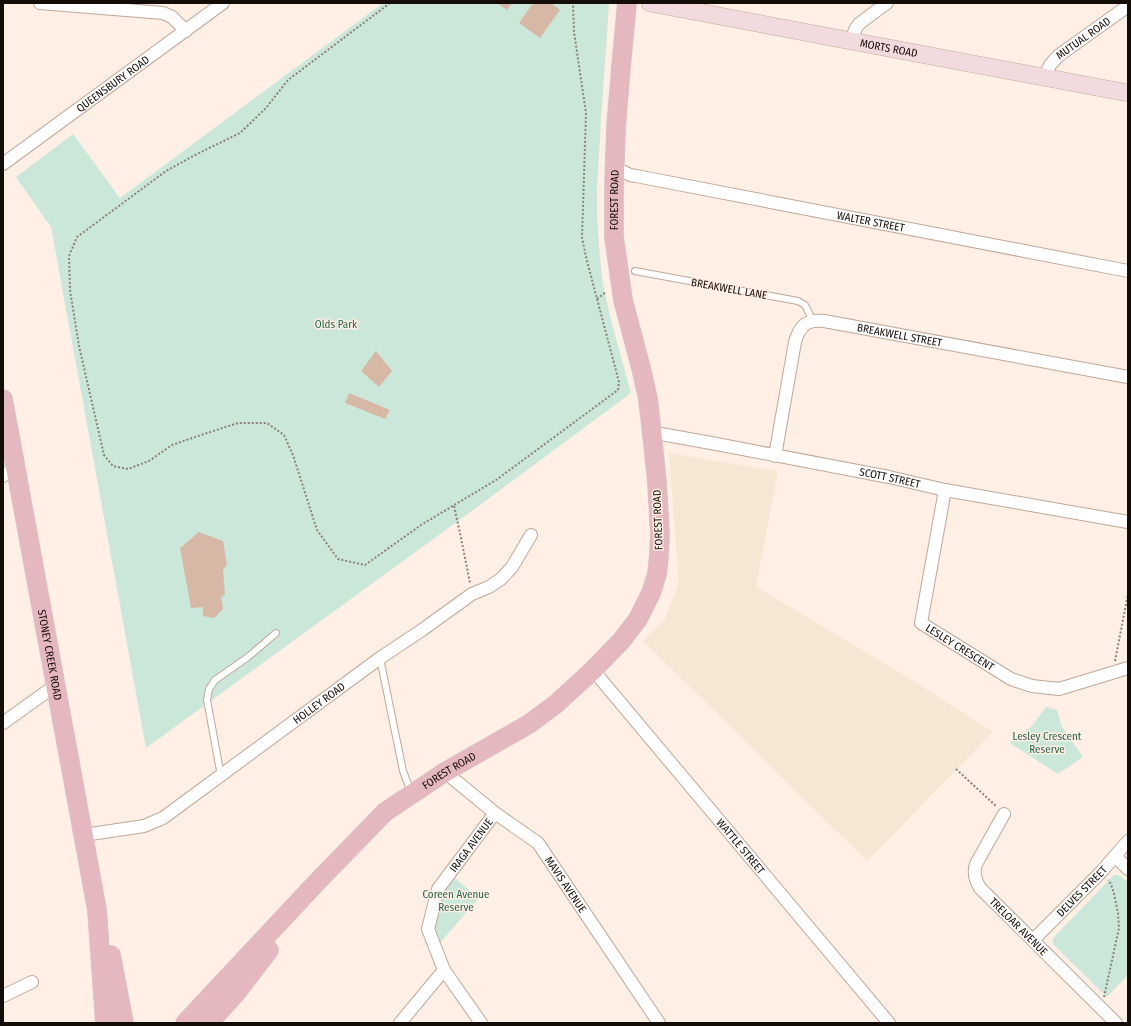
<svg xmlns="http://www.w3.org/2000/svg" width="1131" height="1026" viewBox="0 0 1131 1026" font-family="'Fira Sans Condensed',sans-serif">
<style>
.education{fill:#f4e7d3}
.green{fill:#cbe7d9}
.building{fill:#d7b8a6}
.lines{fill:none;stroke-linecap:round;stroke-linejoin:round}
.lane-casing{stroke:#c0a898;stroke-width:8}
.street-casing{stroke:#c0a898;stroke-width:14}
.secondary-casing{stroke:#c0a898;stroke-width:18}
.primary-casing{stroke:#d5d3d2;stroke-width:20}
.path{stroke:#8c8078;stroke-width:2;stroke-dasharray:2 2;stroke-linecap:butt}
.lane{stroke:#fff;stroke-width:6}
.street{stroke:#fff;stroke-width:12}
.secondary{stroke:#f2dbdf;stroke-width:17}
.primary{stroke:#e5b7bf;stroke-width:19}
.labels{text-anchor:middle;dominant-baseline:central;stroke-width:3;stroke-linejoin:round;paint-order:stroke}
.street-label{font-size:11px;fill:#140c07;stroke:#ffefe5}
.park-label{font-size:11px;fill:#29644c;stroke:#ffefe5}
</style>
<rect width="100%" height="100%" fill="#ffefe5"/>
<path class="education" d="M 669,453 L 778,471 L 756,587 L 907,677 L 993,732 L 867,861 L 643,641 L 665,619 L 679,583 Z"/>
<path class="green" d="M 383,3 L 607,3 L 609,4 L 601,120 L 597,188 L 597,216 L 599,247 L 603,284 L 611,320 L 631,393 L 465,516 L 146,748 L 51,227 L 16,177 L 73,134 L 120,198 Z
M 1046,707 L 1057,710 L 1062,727 L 1083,757 L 1058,774 L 1010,743 L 1031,727 Z
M 1114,875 C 1120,874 1124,879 1128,883 L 1128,975 L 1107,997 L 1054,945 L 1052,941 L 1054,937 Z
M 452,876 L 479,898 L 440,943 L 434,927 L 441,892 Z"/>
<path class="building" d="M 497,3 L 512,3 L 507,10 Z
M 533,3 L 551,3 L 560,10 L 540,38 L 519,23 Z
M 376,351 L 392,371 L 379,387 L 361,371 Z
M 349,393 L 390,410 L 385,419 L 345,403 Z
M 199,532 L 223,541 L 227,565 L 223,570 L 225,594 L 221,598 L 223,609 L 214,618 L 203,616 L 203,607 L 191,608 L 180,548 Z"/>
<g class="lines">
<g class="lane-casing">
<path id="lane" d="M 635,271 L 798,301 L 805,305 L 813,321
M 380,658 L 403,771 L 411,792
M 221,776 L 207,700 L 209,689 L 215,680 L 248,657 L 276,633"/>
</g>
<g class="street-casing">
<g id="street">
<path d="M 40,3 L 163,13 L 172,17 L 186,31"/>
<path d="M 851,40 L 856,28 L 860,23 L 887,3"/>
<path id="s1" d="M 1045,77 L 1050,65 L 1058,56 L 1128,6"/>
<path id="s2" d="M 3,164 L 223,3"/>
<path id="s3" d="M 614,167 L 630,175 L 636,176 L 1128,271"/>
<path id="s4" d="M 652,434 L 661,434 L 711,443 L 889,477 L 945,490 L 1128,522"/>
<path id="s5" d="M 775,456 L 795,342 C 800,325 807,319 824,321 L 1128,377"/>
<path d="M 3,476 L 15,467"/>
<path id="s6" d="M 945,490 L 921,623 L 1011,679 L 1032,686 L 1059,689 L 1128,668"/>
<path id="s7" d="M 593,670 L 889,1023"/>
<path d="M 3,723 L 56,685"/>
<path id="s8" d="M 445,772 L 495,813 L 538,843 L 659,1023"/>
<path id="s9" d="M 1004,814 L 976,864 C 973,873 975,880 980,888 L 1116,1023"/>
<path id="s10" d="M 84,835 L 144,826 L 163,818 L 380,658 L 422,630 L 472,594 L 489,587 L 501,579 L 512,567 L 531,535"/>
<path d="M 1115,856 L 1128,869"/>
<path id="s11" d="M 1033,940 L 1101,872 L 1128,841"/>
<path d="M 444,970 L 481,1023"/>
<path d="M 3,996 L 32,982"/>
<path id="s12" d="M 400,1023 L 444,970 L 428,929 L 438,889 L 495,813"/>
</g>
</g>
<g class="secondary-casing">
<g id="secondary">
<path id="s13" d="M 650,3 L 1128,93"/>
</g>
</g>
<g class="primary-casing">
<g id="primary">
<path id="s14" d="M 3,399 L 97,910 L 105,1023"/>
<path d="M 111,955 L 124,1023"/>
<path id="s15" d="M 185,1023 L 317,882 L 385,812 L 445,772 L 529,724 L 556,704 L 593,670 L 622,640 L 638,619 L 651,593 L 657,574 L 659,555 L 660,534 L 657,483 L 652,434 L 648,399 L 642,372 L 623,300 L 614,237 L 614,189 L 616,127 L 621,67 L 627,3"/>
<path d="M 209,1023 L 237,992 L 269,950"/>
</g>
</g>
<path class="path" d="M 390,3 L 288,80 L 266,108 L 240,133 L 197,154 L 166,171 L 77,237 L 69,256 L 70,290 L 79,346 L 104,455 L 113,466 L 128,469 L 149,461 L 172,445 L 201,435 L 238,423 L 267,423 L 284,435 L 293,455 L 317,530 L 338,559 L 365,565 L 421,525 L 496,480 L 618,390 L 619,382 L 587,261 L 582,238 L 586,113 L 574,32 L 573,3
M 597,299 L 606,292
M 454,506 L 460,533 L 470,583
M 1115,661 L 1128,594
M 956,769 L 996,806
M 1104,997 L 1119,928 L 1118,913 L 1114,894 L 1111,884 L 1108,880"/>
<use href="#lane" class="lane"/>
<use href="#street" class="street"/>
<use href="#secondary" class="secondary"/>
<use href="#primary" class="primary"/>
</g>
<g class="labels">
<g class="street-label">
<text stroke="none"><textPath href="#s1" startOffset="56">MUTUAL ROAD</textPath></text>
<text stroke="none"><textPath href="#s13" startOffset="243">MORTS ROAD</textPath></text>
<text stroke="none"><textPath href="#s2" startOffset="136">QUEENSBURY ROAD</textPath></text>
<text stroke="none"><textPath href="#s15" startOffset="1039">FOREST ROAD</textPath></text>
<text stroke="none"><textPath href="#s3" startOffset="263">WALTER STREET</textPath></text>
<text transform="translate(729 289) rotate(10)">BREAKWELL LANE</text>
<text stroke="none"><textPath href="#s5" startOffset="233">BREAKWELL STREET</textPath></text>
<text stroke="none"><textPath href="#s4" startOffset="242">SCOTT STREET</textPath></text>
<text transform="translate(658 520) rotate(-92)">FOREST ROAD</text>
<text stroke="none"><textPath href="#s6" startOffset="181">LESLEY CRESCENT</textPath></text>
<text stroke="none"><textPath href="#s14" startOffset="260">STONEY CREEK ROAD</textPath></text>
<text stroke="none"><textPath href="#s10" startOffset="275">HOLLEY ROAD</textPath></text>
<text stroke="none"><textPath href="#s15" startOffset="367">FOREST ROAD</textPath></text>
<text stroke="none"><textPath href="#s12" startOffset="209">IRAGA AVENUE</textPath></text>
<text stroke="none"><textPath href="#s7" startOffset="230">WATTLE STREET</textPath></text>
<text stroke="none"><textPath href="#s8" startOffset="167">MAVIS AVENUE</textPath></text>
<text stroke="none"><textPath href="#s11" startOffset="69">DELVES STREET</textPath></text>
<text stroke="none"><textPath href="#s9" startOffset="137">TRELOAR AVENUE</textPath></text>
</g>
<g class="park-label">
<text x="336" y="324">Olds Park</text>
<text x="1047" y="736">Lesley Crescent<tspan x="1047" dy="13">Reserve</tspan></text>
<text x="456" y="894">Coreen Avenue<tspan x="456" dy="13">Reserve</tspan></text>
</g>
</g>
<rect width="1131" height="1026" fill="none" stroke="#140c07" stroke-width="8"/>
</svg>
